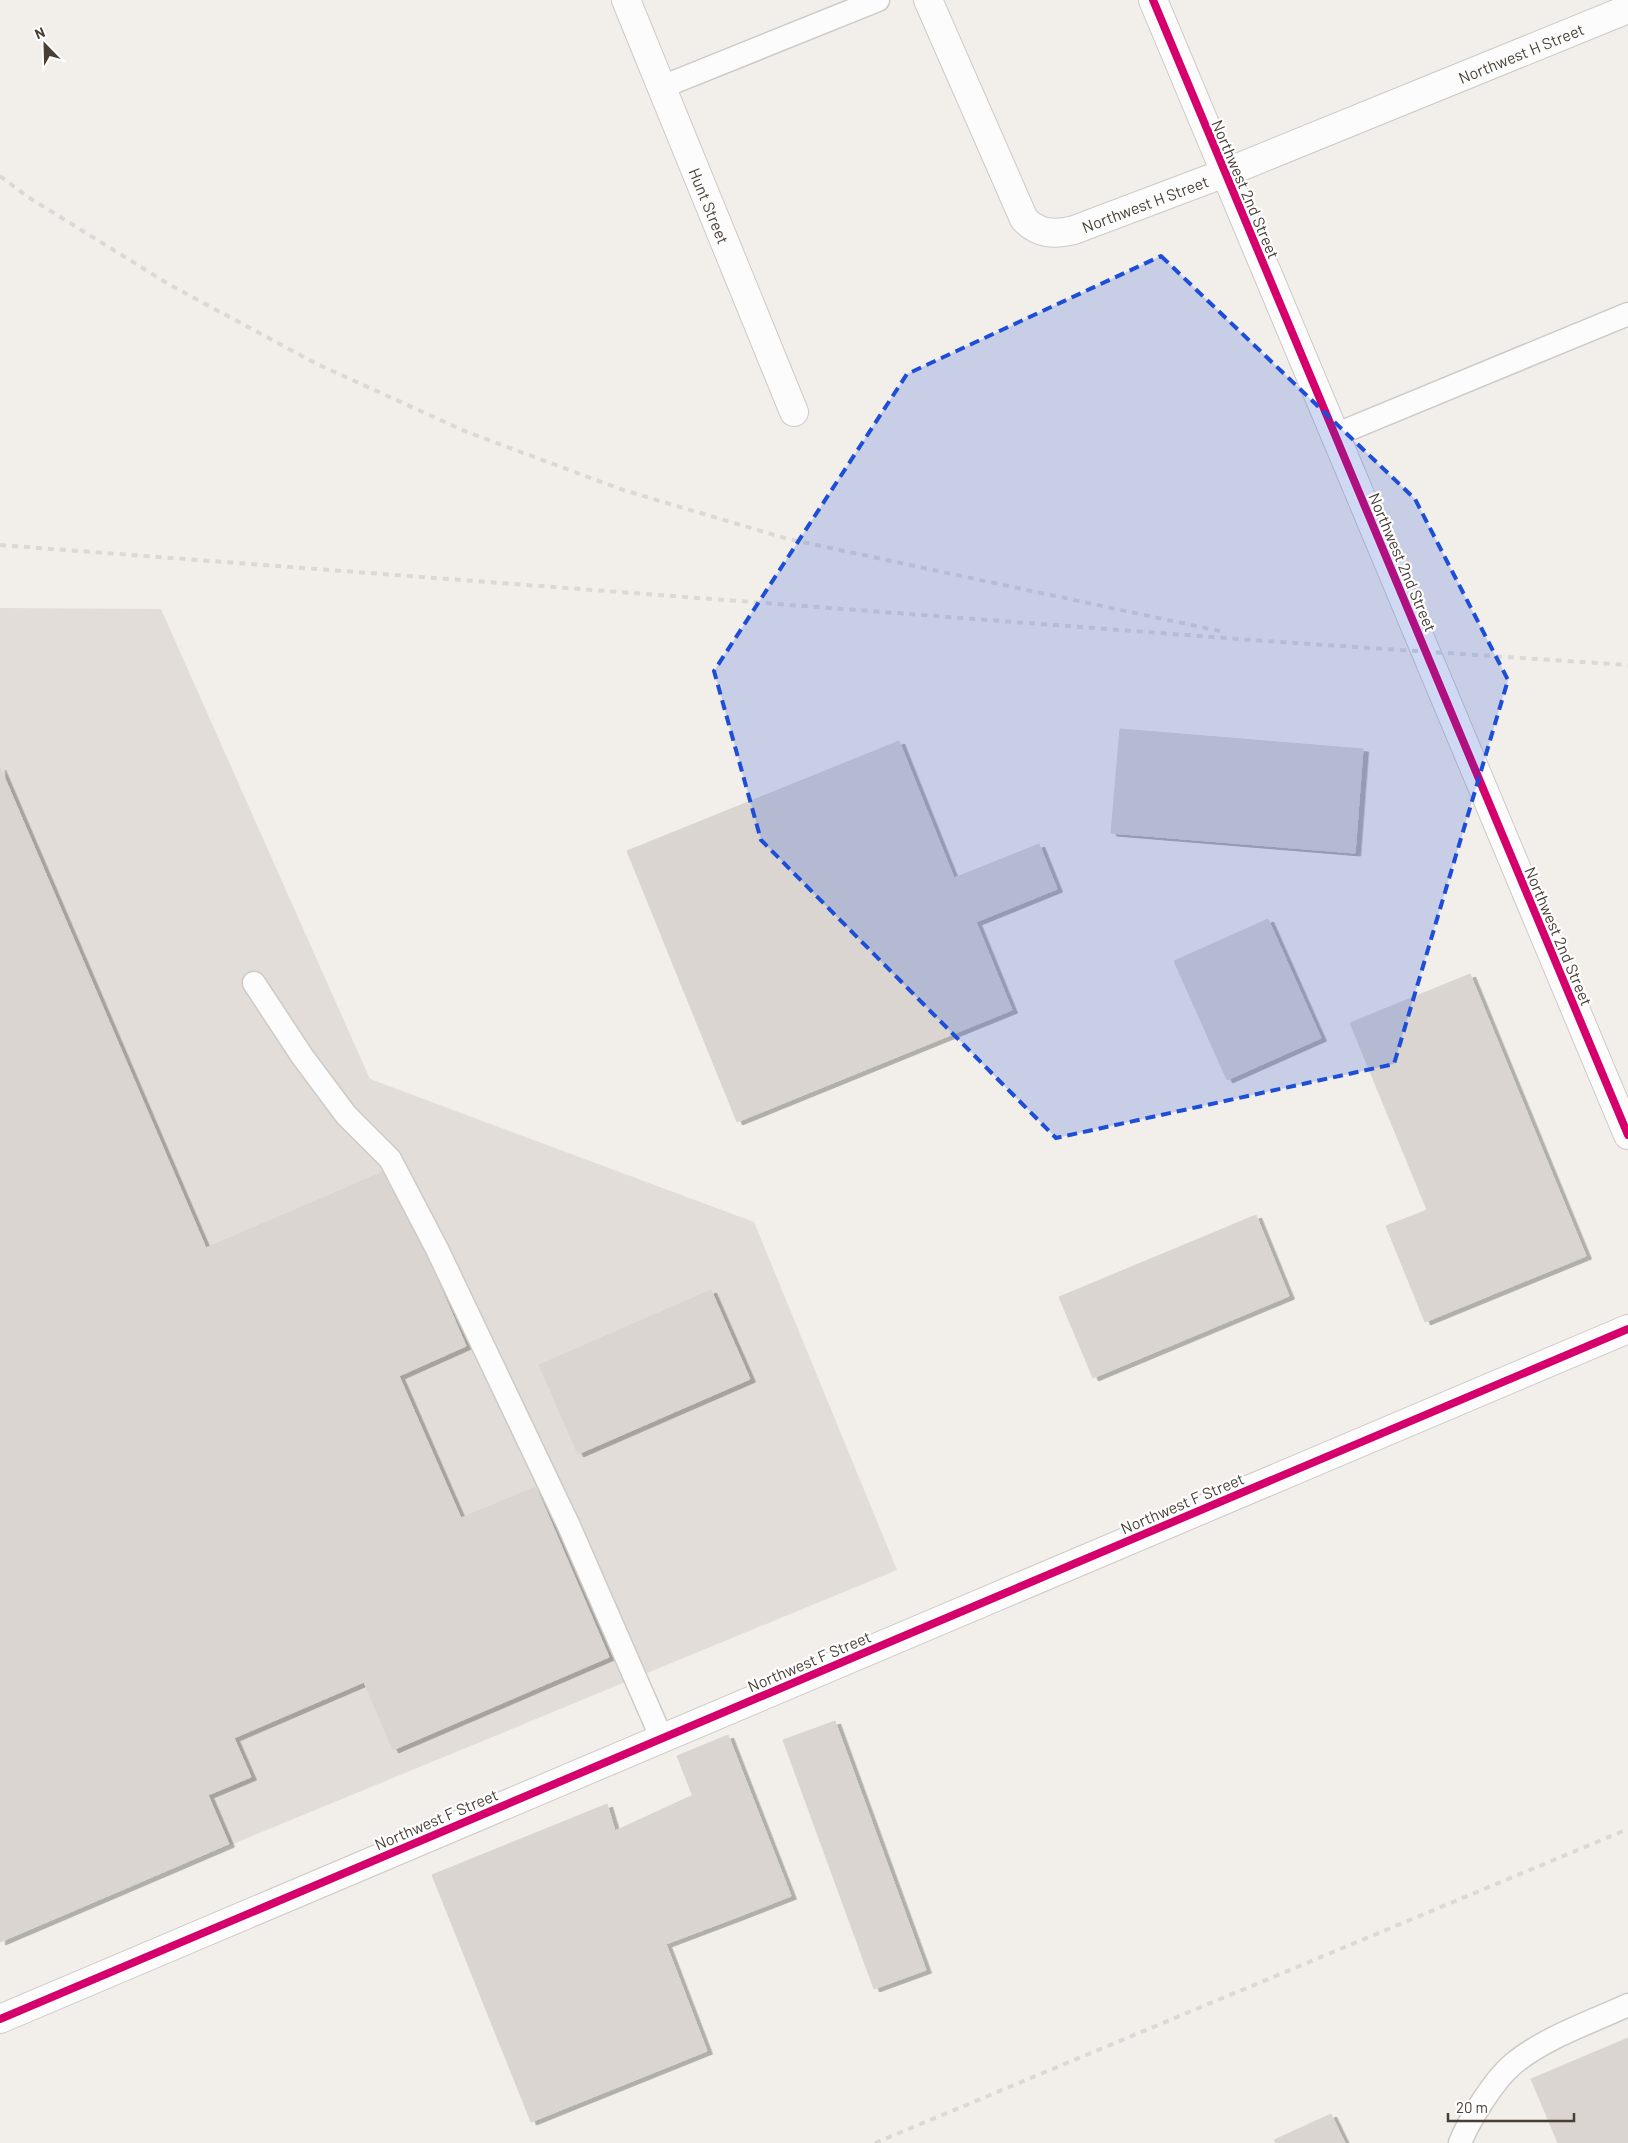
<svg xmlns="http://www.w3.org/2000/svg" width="1628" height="2143" viewBox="0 0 1628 2143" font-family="Barlow,sans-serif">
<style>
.industrial{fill:#e2ddd8}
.building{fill:#dad5d1;stroke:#dad5cf;filter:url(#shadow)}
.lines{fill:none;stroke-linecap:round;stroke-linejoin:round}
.service-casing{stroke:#cecac6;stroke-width:25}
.minor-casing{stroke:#cecac6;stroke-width:30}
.service{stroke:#fdfcfc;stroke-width:22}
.minor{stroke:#fdfcfc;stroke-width:28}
.rail{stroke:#d9d9d8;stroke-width:4;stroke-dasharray:6 6;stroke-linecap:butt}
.cycleway-casing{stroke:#fff;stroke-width:11}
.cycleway{stroke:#d6006c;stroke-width:8}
.marked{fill:#1d4ed8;fill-opacity:0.2;stroke:#1d4ed8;stroke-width:4;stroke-dasharray:10 6;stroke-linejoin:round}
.labels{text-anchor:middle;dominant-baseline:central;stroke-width:4.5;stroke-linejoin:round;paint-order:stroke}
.street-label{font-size:16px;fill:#483f35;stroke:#fff}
</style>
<defs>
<filter id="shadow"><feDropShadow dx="5.5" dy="3" stdDeviation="0" flood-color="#0004"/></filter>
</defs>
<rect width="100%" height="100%" fill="#f2eeea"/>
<path class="industrial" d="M 0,608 L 161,609 L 370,1079 L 754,1222 L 897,1570 L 0,1940 Z"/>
<path class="building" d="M 1120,729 L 1363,749 L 1355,853 L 1111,833 Z
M 899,741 L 954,878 L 1039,844 L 1057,889 L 976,922 L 1012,1010 L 737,1122 L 627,851 Z
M 0,767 L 206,1248 L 390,1169 L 466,1346 L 399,1376 L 461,1518 L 536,1487 L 609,1657 L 393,1750 L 364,1682 L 234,1738 L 251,1777 L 208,1795 L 229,1844 L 0,1942 Z
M 1268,919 L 1321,1038 L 1227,1080 L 1174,961 Z
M 1470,974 L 1586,1256 L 1425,1322 L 1386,1226 L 1427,1210 L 1350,1023 Z
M 1256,1215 L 1289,1296 L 1093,1378 L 1059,1297 Z
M 711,1290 L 750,1379 L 578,1454 L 539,1365 Z
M 835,1721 L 926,1970 L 874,1989 L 783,1740 Z
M 728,1735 L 791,1896 L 740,1916 L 677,1756 Z
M 693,1795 L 740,1916 L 666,1944 L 615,1831 Z
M 607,1804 L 615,1831 L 666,1944 L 707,2051 L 531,2122 L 432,1875 Z
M 1628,2038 L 1628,2143 L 1558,2143 L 1531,2079 Z
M 1331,2114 L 1345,2143 L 1276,2143 L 1274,2140 Z"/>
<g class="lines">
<g class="service-casing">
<path id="service" d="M 662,87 L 878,0
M 1335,435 L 1628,314
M 254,983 L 302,1056 L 346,1115 L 390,1159 L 437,1249 L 569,1526 L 662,1739
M 1460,2143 C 1469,2120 1494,2080 1513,2064 C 1544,2038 1591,2022 1628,2005"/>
</g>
<g class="minor-casing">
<g id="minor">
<path id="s1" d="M 626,0 L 794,412"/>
<path id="s2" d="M 928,0 L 1024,219 C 1038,234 1054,235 1074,230 L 1225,173 L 1628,9"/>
<path d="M 1153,0 L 1628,1135"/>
<path d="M 0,2019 L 1628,1329"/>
</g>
</g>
<use href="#service" class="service"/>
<use href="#minor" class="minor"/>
<path class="rail" d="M 0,176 L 28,197 L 170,285 L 317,364 L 467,432 L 623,490 L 788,539 L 1224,632
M 0,545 L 1265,641 L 1628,665
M 875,2143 L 1628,1829"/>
<g class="cycleway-casing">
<path id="cycleway" d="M 1153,0 L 1628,1135
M 0,2019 L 1628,1329"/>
</g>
<use href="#cycleway" class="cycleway"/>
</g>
<path class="marked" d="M 1161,256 L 1415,499 L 1508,680 L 1394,1064 L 1056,1138 L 761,840 L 714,671 L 907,374 Z"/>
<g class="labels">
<g class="street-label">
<text stroke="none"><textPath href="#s2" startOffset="774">Northwest H Street</textPath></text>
<text transform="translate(1246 189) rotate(67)">Northwest 2nd Street</text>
<text stroke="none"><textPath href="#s2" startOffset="369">Northwest H Street</textPath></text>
<text stroke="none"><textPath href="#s1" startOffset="222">Hunt Street</textPath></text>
<text transform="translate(1403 562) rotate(67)">Northwest 2nd Street</text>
<text transform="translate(1559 936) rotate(67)">Northwest 2nd Street</text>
<text transform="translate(1182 1503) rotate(-23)">Northwest F Street</text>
<text transform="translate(809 1661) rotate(-23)">Northwest F Street</text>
<text transform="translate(436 1819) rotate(-23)">Northwest F Street</text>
</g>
</g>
<g transform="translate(45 45) rotate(337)" stroke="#ffffff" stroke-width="4" paint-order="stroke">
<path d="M0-4L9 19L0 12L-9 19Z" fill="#483f35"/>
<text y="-8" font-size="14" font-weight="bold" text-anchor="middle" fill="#483f35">N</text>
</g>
<path d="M1448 2113v8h126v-8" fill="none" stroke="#483f35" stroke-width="2.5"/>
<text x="1456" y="2113" font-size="15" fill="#483f35" stroke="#ffffff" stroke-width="4" paint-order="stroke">20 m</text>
</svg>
